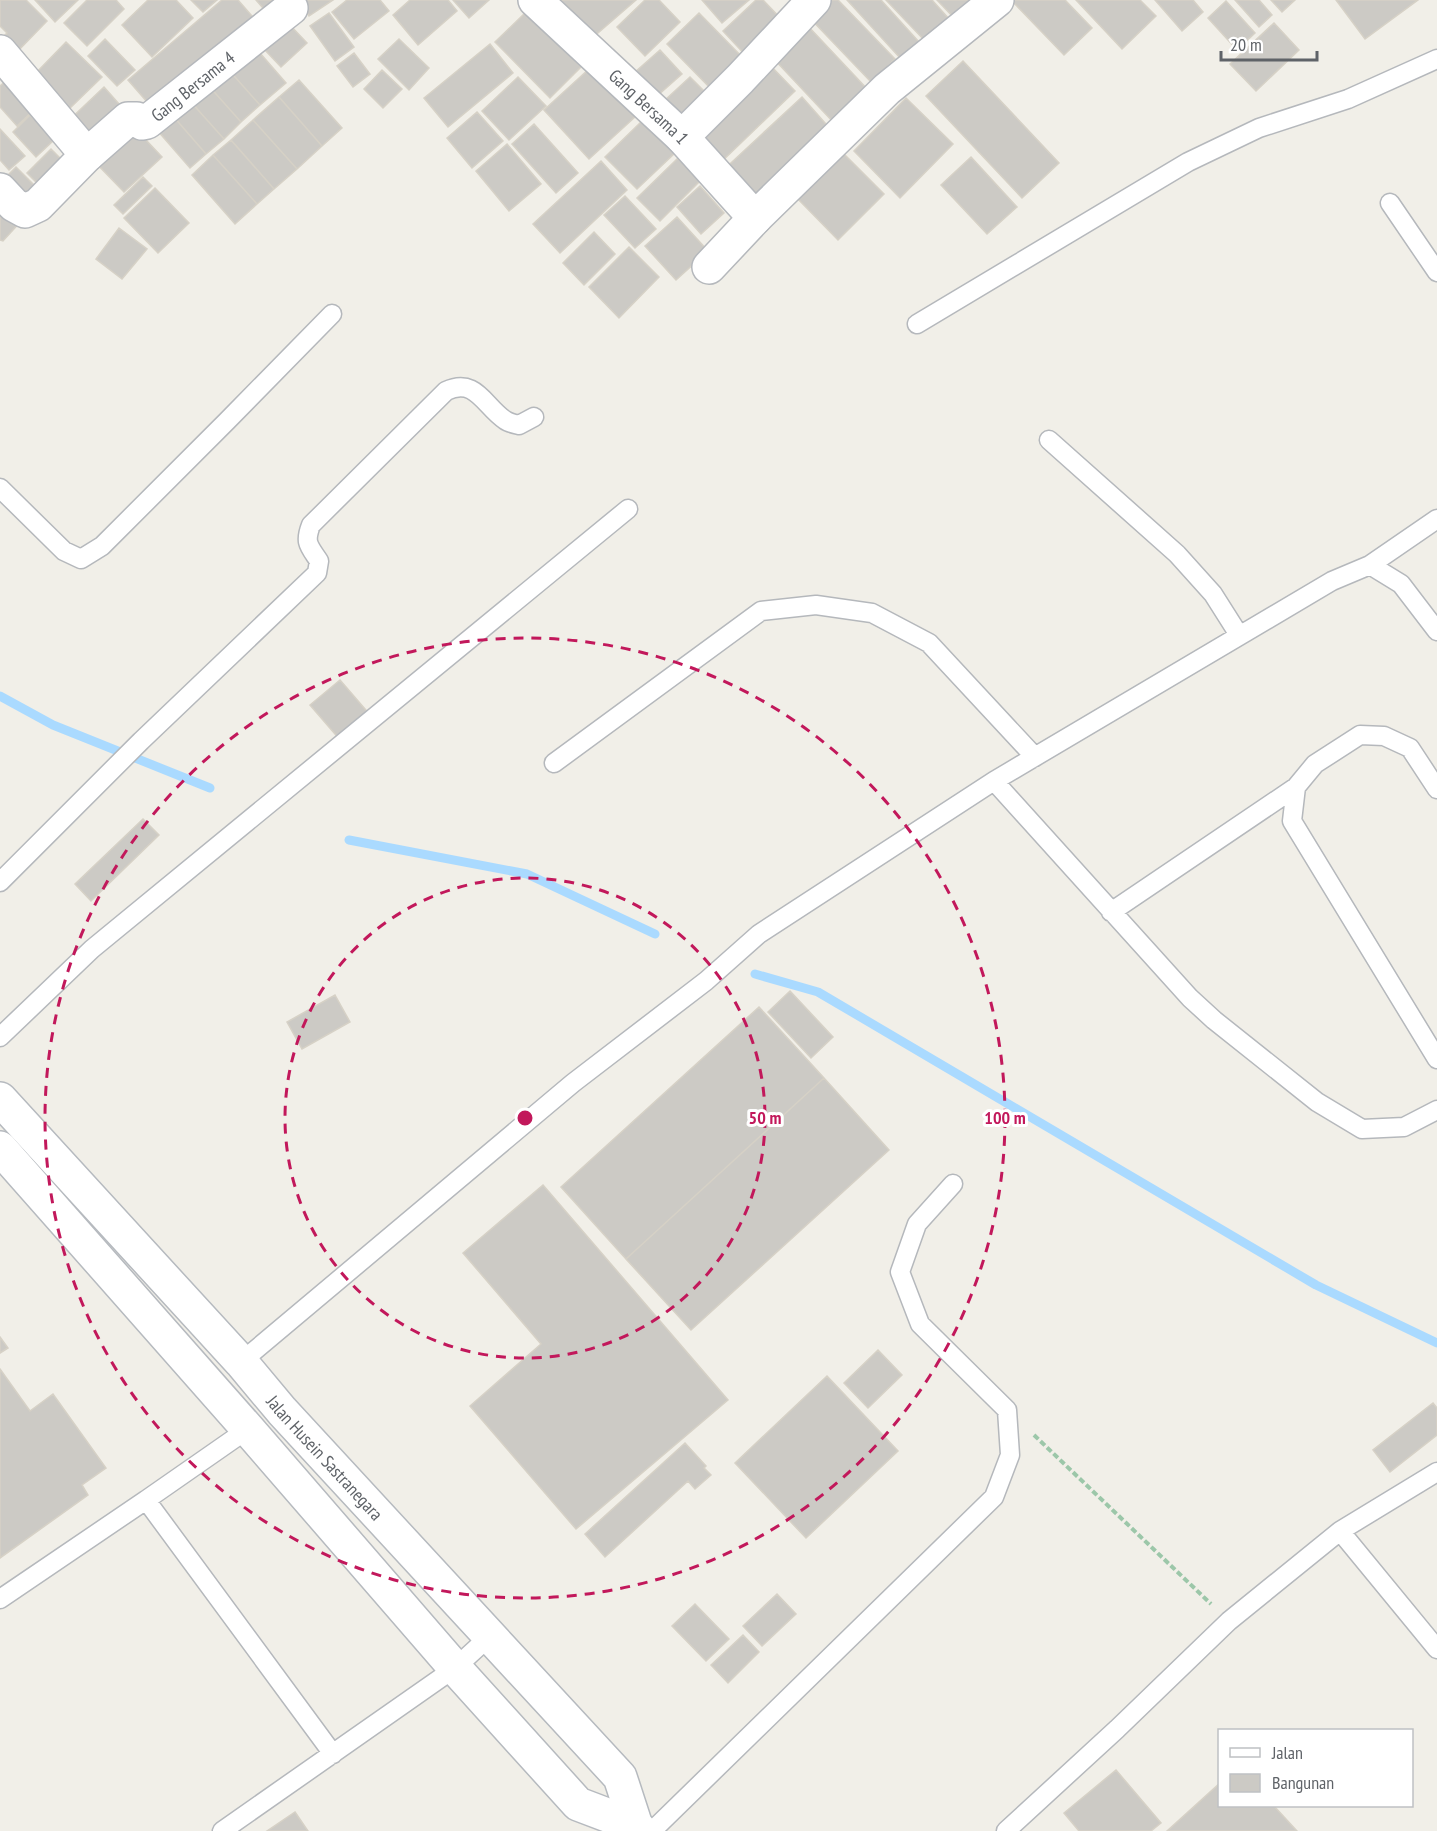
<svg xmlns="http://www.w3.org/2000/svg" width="1437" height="1831" viewBox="0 0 1437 1831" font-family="'PT Sans Narrow',sans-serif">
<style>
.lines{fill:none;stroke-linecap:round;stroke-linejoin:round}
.stream{stroke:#aadaff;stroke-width:9}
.building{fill:#cccac5;stroke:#d6d1c6;stroke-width:1.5}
.service-casing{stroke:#b5b8bc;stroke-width:21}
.minor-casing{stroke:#b5b8bc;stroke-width:36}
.secondary-casing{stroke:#b6babf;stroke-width:36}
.path{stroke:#9cc7a9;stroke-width:4;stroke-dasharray:6 3;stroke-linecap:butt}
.service{stroke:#fff;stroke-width:18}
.minor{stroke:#fff;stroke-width:33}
.secondary{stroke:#fff;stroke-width:33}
.ring{fill:none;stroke:#c2185b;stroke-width:3;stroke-dasharray:10 8}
.labels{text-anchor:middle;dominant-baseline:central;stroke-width:6;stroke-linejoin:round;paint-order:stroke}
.street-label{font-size:18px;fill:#5f6368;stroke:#fff}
.centre{fill:#c2185b;stroke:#fff;stroke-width:3}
.ring-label{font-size:18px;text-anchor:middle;font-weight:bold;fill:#c2185b;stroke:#fff;stroke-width:6;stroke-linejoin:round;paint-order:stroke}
</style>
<rect width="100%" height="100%" fill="#f1efe8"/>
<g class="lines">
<path class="stream" d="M 0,696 L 53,725 L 210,788
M 349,840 L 527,874 L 655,934
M 755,974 L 818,992 L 1316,1285 L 1437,1343"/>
</g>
<path class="building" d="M 0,0 L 26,0 L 47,21 L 16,53 L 2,38 L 7,33 L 0,26 Z
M 35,0 L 78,0 L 55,22 Z
M 87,0 L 116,0 L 124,9 L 87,46 L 64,23 Z
M 148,0 L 176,0 L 193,18 L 152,57 L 122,25 Z
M 191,0 L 217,0 L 203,12 Z
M 222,0 L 238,0 L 258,23 L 155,111 L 128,80 Z
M 256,0 L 278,0 L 269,15 Z
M 299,0 L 333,0 L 309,16 Z
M 347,0 L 380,0 L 389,11 L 354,39 L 332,12 Z
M 410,0 L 448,0 L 457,11 L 418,45 L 393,15 Z
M 453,0 L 489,0 L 469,18 Z
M 563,0 L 636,0 L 583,46 L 552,9 Z
M 645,0 L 659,0 L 680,22 L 645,56 L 617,27 Z
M 702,0 L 749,0 L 722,23 Z
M 756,0 L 763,0 L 787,25 L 750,60 L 723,31 Z
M 819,0 L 838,0 L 895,59 L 871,82 L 805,13 Z
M 847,0 L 881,0 L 919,42 L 901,59 Z
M 886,0 L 932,0 L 950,20 L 926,42 Z
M 937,0 L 974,0 L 955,19 Z
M 1013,0 L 1065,0 L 1092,28 L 1064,55 L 1012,1 Z
M 1076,0 L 1140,0 L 1156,16 L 1122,49 Z
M 1155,0 L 1193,0 L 1203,12 L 1182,31 Z
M 1235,0 L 1259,0 L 1272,15 L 1259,27 Z
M 1271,0 L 1295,0 L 1282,12 Z
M 1336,0 L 1418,0 L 1365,39 Z
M 1226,1 L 1255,33 L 1237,50 L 1208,18 Z
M 526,12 L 581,67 L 550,98 L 495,42 Z
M 329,13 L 354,47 L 335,61 L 310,26 Z
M 699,13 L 748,63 L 716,94 L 667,44 Z
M 288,23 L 307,43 L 281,67 L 263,48 Z
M 1274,23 L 1299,50 L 1256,91 L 1230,64 Z
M 807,25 L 870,92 L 835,124 L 773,58 Z
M 105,39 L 135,70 L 117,86 L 88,56 Z
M 399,39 L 429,68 L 409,90 L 378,59 Z
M 66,42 L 102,77 L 66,112 L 32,77 Z
M 490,44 L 513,73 L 448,127 L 424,98 Z
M 253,45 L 286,83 L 260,105 L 227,68 Z
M 660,50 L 682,74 L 648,104 L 626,80 Z
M 354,53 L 370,74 L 353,87 L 337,66 Z
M 963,61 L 1059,163 L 1022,198 L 926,96 Z
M 768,63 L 795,91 L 716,167 L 689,139 Z
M 227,68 L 260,105 L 241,122 L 208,85 Z
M 590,68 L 635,117 L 589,159 L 544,110 Z
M 382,70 L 402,89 L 383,108 L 364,89 Z
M 518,77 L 546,106 L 509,140 L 482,111 Z
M 690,77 L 714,101 L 688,125 L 664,101 Z
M 9,78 L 37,107 L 17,126 L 0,107 L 0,86 Z
M 299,80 L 342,128 L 322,146 L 279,97 Z
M 208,85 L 241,122 L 224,139 L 190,101 Z
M 104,87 L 127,113 L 89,149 L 65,124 Z
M 279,97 L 322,146 L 297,169 L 253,120 Z
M 802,97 L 833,132 L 750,209 L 718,175 Z
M 906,98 L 953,144 L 900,198 L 854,151 Z
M 190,101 L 224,139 L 206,154 L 173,116 Z
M 477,112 L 503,141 L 472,168 L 447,138 Z
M 30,115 L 54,140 L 36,157 L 13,132 Z
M 173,116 L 206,154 L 190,168 L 157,130 Z
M 253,120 L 297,169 L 274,189 L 231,140 Z
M 643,120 L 675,153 L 637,189 L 605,157 Z
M 130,123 L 162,157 L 124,192 L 92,159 Z
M 534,124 L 578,173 L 556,193 L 512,144 Z
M 0,129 L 25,156 L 9,170 L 0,160 Z
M 231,140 L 274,189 L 257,204 L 213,155 Z
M 507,144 L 541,184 L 509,211 L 476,171 Z
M 51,149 L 68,166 L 44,190 L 27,173 Z
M 841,151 L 884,194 L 838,240 L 795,196 Z
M 213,155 L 257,204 L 235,224 L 192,175 Z
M 971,157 L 1017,207 L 987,234 L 941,185 Z
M 678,158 L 700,181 L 660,221 L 637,198 Z
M 601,161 L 627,190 L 560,253 L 533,224 Z
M 16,167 L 38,189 L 25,202 L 3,180 Z
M 143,177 L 152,186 L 123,214 L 114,205 Z
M 700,186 L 724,213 L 701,234 L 677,207 Z
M 155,188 L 189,223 L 158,253 L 124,218 Z
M 0,195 L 23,219 L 3,241 L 0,240 Z
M 625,196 L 656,229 L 635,248 L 604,215 Z
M 677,217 L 708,251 L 676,280 L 645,246 Z
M 119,228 L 147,249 L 122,279 L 96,259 Z
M 594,232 L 615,254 L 584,285 L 563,263 Z
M 629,247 L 659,277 L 619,318 L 589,287 Z
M 340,680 L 371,716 L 341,741 L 310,705 Z
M 143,819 L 159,835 L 91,901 L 75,884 Z
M 790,991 L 833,1037 L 811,1058 L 768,1012 Z
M 335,995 L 350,1022 L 302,1049 L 287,1022 Z
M 759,1007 L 824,1078 L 626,1259 L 561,1187 Z
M 824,1078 L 889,1150 L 691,1330 L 626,1259 Z
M 543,1185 L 728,1400 L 576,1529 L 470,1406 L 541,1344 L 463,1253 Z
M 0,1337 L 8,1348 L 0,1353 Z
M 878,1350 L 902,1375 L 868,1408 L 844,1383 Z
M 0,1369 L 30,1411 L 53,1394 L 106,1468 L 82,1485 L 88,1495 L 0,1558 Z
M 827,1376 L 898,1451 L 806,1538 L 735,1463 Z
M 1433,1403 L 1437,1408 L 1437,1435 L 1390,1472 L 1373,1450 Z
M 685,1443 L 706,1466 L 704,1468 L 711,1475 L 695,1489 L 688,1481 L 605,1557 L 585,1534 Z
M 777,1594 L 796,1614 L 762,1646 L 743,1626 Z
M 695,1604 L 729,1639 L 706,1661 L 672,1626 Z
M 743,1635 L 759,1652 L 728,1683 L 711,1665 Z
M 1116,1770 L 1161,1823 L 1151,1831 L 1079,1831 L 1064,1813 Z
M 1220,1783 L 1220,1806 L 1274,1806 L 1297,1831 L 1167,1831 Z
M 295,1812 L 308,1831 L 267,1831 Z"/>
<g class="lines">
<g class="service-casing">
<path id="service" d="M 1390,203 L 1437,272
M 917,324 L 1188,162 L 1259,128 L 1348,99 L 1437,59
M 1049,440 L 1177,554 L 1213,594 L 1239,635
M 0,488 L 64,551 L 81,559 L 102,546 L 227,421 L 332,314
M 1370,565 L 1437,519
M 554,763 L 761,611 L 816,605 L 872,613 L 929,643 L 1035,757
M 994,781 L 1190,998 L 1214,1020 L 1317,1102 L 1362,1129 L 1404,1127 L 1437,1110
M 1437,789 L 1410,748 L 1384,736 L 1360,735 L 1315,764 L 1296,787 L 1292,821 L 1437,1059
M 0,882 L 141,741 L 317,573 L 319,561 C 309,546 304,543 311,525 L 446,391 C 476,377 484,406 505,420 C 509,423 515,424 519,425 L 534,417
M 1111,912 L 1296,787
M 0,1037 L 92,949 L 628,509
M 241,1362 L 573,1083 L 706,981 L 759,934 L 994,781 L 1332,581 L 1370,565 L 1401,584 L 1437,631
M 146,1500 L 248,1429
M 1340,1531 L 1437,1472
M 0,1599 L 146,1500 L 333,1754
M 222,1831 L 455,1668 L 491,1635
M 652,1831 L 994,1497 L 1010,1455 L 1007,1410 L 920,1324 L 900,1272 L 917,1224 L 953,1184
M 1006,1831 L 1117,1729 L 1229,1621 L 1340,1531 L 1437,1649"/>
</g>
<g class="minor-casing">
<g id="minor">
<path id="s1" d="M 535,0 L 682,137 L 755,218"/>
<path id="s2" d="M 0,52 L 87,155 L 128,119 L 137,119 L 142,123 L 147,122 L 291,8"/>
<path d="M 682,137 L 740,79 L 814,0"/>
<path d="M 0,190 L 14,205 L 25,211 L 38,205 L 87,155"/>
<path d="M 709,267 L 755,218 L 887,89 L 997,0"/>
</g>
</g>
<g class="secondary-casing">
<g id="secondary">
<path id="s3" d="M 0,1099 L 241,1362 L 282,1411 L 620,1777 L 636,1826"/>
<path d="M 0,1148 L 248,1429 L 455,1668 L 578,1804 L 636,1826 L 641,1831"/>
</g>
</g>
<path class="path" d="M 1034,1435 L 1211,1604"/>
<use href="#service" class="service"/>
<use href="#minor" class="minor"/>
<use href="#secondary" class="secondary"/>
</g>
<g class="ring">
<circle cx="525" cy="1118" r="240"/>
<circle cx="525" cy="1118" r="480"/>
</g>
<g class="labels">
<g class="street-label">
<text stroke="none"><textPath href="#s2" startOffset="268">Gang Bersama 4</textPath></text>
<text stroke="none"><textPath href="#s1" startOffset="156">Gang Bersama 1</textPath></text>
<text stroke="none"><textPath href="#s3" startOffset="484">Jalan Husein Sastranegara</textPath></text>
</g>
</g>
<circle cx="525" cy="1118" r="9" class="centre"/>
<g class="ring-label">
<text x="765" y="1124">50 m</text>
<text x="1005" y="1124">100 m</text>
</g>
<rect x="1218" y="1729" width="195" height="78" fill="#ffffff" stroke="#bfc1c3" stroke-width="1.5"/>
<rect x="1230" y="1748" width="30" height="9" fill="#ffffff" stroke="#bfc1c3" stroke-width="1.5"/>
<text x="1272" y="1759" font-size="18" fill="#5f6368">Jalan</text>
<rect x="1230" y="1774" width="30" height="18" fill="#cccac5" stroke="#bfc1c3" stroke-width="1.5"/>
<text x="1272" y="1789" font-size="18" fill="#5f6368">Bangunan</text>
<path d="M1221 51v9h96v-9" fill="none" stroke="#5f6368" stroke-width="3"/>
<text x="1230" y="51" font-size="18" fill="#5f6368" stroke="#ffffff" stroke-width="4.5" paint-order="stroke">20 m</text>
</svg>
